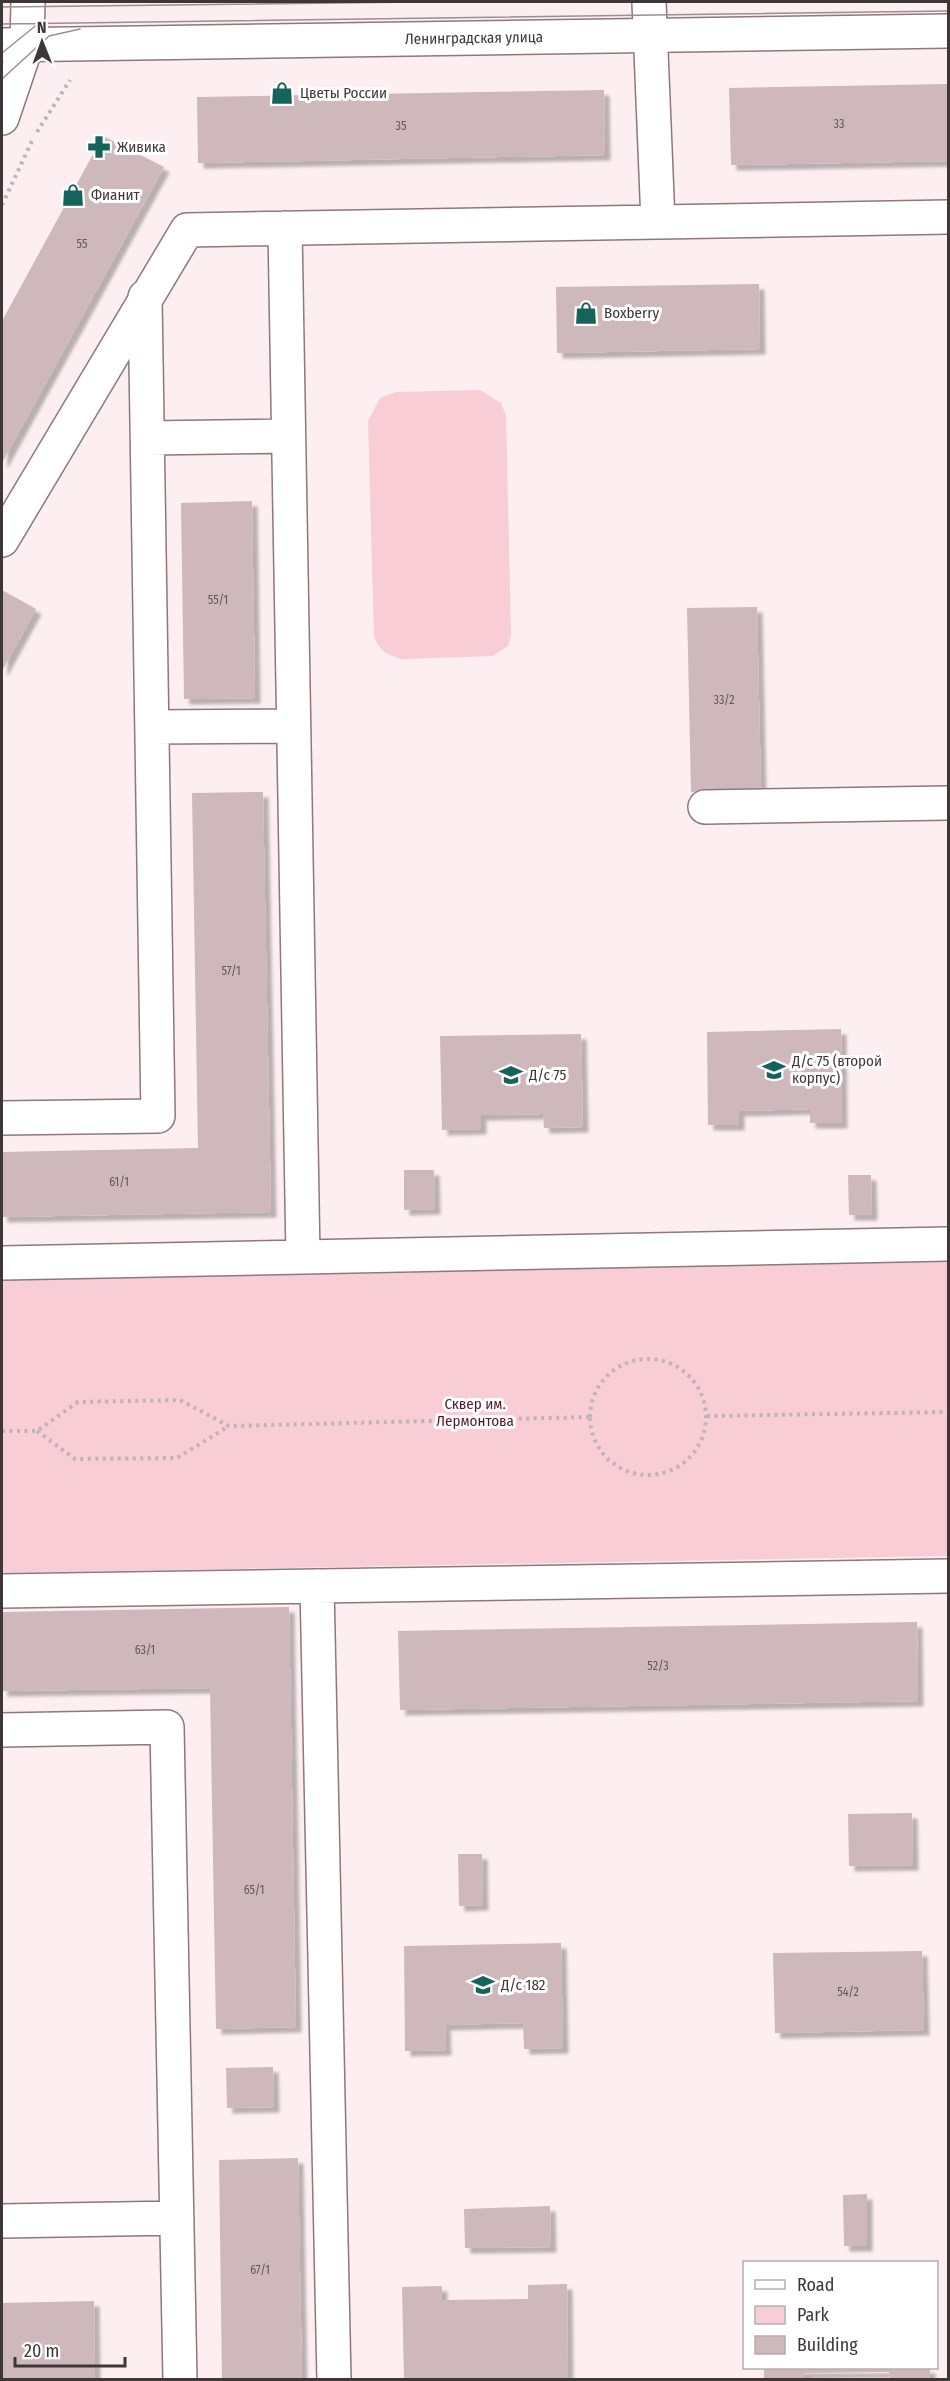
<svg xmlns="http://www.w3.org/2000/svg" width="950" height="2381" viewBox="0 0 950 2381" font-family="'Fira Sans Condensed',sans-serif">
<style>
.green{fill:#f8cdd5}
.building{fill:#ceb8bb;filter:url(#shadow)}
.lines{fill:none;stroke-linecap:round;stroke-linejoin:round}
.minor-casing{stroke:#8d787c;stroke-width:36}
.major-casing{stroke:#8d787c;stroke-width:36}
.path{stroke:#c0b3b6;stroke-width:4;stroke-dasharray:3 4.5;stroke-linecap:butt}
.minor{stroke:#fff;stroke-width:33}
.major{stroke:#fff;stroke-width:33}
.tram{stroke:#9a8f91;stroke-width:1.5}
.labels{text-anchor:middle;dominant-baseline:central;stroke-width:6;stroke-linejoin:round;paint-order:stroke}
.number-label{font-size:12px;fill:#635659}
.street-label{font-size:15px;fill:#3f3638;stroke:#fff}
.poi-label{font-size:15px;fill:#3f3638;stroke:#fff;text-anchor:start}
.park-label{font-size:15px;fill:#541729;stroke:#fff}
</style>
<defs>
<filter id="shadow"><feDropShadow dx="5.5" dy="5.5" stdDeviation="1.5" flood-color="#0004"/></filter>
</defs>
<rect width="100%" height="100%" fill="#fceef1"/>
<path class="green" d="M 480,390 L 501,403 L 506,416 L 511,635 L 508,646 L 492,656 L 402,659 C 387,655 380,652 374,636 L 368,421 L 380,398 L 396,392 Z
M 948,1252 L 948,1556 L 2,1573 L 2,1268 Z"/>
<path class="building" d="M 948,84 L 948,161 L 731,165 L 729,88 Z
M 604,90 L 605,155 L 198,163 L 197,97 Z
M 103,136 L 164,167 L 2,463 L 2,321 Z
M 759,284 L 760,349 L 557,353 L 556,287 Z
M 252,501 L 255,698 L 184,699 L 181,503 Z
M 2,590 L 36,609 L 2,671 Z
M 757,607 L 761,791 L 691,792 L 687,608 Z
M 263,792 L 271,1212 L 2,1217 L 2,1152 L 198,1148 L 192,793 Z
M 841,1029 L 842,1123 L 810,1123 L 810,1109 L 739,1111 L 739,1125 L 708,1125 L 707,1032 Z
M 581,1034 L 583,1127 L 544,1128 L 543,1114 L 481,1115 L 481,1129 L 442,1130 L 440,1036 Z
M 404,1170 L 434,1170 L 435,1209 L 404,1210 Z
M 848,1175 L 871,1175 L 872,1215 L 849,1215 Z
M 289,1607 L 296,2027 L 216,2029 L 210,1688 L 2,1691 L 2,1612 Z
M 917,1622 L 918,1701 L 400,1710 L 398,1631 Z
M 912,1813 L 913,1865 L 849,1866 L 848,1814 Z
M 458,1854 L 482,1854 L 483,1905 L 459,1906 Z
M 561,1943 L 563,2048 L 524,2049 L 523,2023 L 445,2025 L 446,2050 L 405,2051 L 404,1946 Z
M 922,1951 L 924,2030 L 775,2033 L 773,1953 Z
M 273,2067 L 274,2107 L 227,2108 L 226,2068 Z
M 298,2158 L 302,2380 L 222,2380 L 219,2160 Z
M 867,2194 L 867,2246 L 844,2246 L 843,2195 Z
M 550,2206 L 551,2247 L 465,2248 L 464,2209 Z
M 567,2284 L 568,2380 L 404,2380 L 402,2287 L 442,2286 L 442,2300 L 528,2299 L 528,2285 Z
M 94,2301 L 95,2378 L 2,2380 L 2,2303 Z
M 764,2368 L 930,2368 L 930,2380 L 890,2380 L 889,2372 L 805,2373 L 805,2380 L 764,2380 Z"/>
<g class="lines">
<g class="minor-casing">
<path id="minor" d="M 649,2 L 658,222
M 285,228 L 303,1257
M 148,438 L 288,436
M 2,540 L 187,230 L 948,217
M 152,727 L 293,726
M 705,807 L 948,803
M 2,1118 L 158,1116 L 145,297
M 2,1263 L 948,1244
M 317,1586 L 334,2380
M 2,1591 L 948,1576
M 2,1730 L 167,1727 L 180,2380
M 2,2221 L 177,2218"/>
</g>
<g class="major-casing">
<g id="major">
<path id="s1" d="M 2,45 L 948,31"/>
<path d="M 2,118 L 27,44 L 28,2"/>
</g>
</g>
<path class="path" d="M 37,132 L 70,80
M 2,205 L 32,141
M590 1417a58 58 0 1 1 116 0a58 58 0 1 1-116 0Z
M 707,1416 L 948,1412
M 2,1431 L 37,1431 L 78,1402 L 180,1400 L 229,1426 L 589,1417
M 37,1431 L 75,1459 L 177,1458 L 229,1426"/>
<use href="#minor" class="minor"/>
<use href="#major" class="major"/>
<path class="tram" d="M 2,7 L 416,2
M 2,24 L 948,11
M 2,53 L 39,23
M 2,79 L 49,36 L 80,29"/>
</g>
<defs>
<g id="shop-bare" transform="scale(1.8)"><path d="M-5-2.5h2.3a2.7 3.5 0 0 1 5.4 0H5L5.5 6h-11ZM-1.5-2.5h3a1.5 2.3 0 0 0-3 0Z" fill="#16635c" stroke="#fff" stroke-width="2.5" paint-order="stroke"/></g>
<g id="pharmacy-bare" transform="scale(1.8)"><path d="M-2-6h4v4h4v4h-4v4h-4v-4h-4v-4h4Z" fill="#16635c" stroke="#fff" stroke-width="2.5" paint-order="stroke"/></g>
<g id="school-bare" transform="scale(1.8)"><path d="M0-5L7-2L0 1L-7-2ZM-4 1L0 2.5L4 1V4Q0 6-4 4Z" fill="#16635c" stroke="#fff" stroke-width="2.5" paint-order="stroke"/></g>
</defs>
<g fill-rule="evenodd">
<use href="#shop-bare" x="282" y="93"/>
<use href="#pharmacy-bare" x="99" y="147"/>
<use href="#shop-bare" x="73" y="195"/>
<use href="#shop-bare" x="586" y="313"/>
<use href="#school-bare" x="774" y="1070"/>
<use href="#school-bare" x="511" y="1075"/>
<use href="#school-bare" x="483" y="1985"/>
</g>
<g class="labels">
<g class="number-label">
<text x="839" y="124">33</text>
<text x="401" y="126">35</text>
<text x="82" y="244">55</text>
<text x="218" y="600">55/1</text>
<text x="724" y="700">33/2</text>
<text x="231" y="971">57/1</text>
<text x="119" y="1182">61/1</text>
<text x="145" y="1650">63/1</text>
<text x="658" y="1666">52/3</text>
<text x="254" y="1890">65/1</text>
<text x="848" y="1992">54/2</text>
<text x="260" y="2270">67/1</text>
</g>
<g class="street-label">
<text stroke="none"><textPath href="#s1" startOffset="472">Ленинградская улица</textPath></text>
</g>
<g class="poi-label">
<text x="300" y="93">Цветы России</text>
<text x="117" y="147">Живика</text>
<text x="91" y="195">Фианит</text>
<text x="604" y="313">Boxberry</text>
<text x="792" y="1061">Д/с 75 (второй<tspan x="792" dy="17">корпус)</tspan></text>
<text x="529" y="1075">Д/с 75</text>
<text x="501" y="1985">Д/с 182</text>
</g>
<g class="park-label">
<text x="475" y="1404">Сквер им.<tspan x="475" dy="17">Лермонтова</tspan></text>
</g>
</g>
<rect width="950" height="2381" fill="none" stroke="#3f3638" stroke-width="6"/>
<rect x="743" y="2261" width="195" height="108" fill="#ffffff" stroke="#b2afaf" stroke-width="1.5"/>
<rect x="755" y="2280" width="30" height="9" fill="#ffffff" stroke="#b2afaf" stroke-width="1.5"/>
<text x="797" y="2291" font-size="18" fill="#3f3638">Road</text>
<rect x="755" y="2306" width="30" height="18" fill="#f8cdd5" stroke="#b2afaf" stroke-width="1.5"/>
<text x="797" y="2321" font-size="18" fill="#3f3638">Park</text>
<rect x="755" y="2336" width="30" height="18" fill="#ceb8bb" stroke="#b2afaf" stroke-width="1.5"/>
<text x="797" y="2351" font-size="18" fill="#3f3638">Building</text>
<g transform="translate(42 42) rotate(359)" stroke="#ffffff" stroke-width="4.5" paint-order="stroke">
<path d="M0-4.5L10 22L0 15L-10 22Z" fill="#3f3638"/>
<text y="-9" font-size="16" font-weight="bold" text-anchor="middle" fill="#3f3638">N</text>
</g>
<path d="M15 2357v9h110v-9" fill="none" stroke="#3f3638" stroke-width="3"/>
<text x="24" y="2357" font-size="18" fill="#3f3638" stroke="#ffffff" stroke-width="4.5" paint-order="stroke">20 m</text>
</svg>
